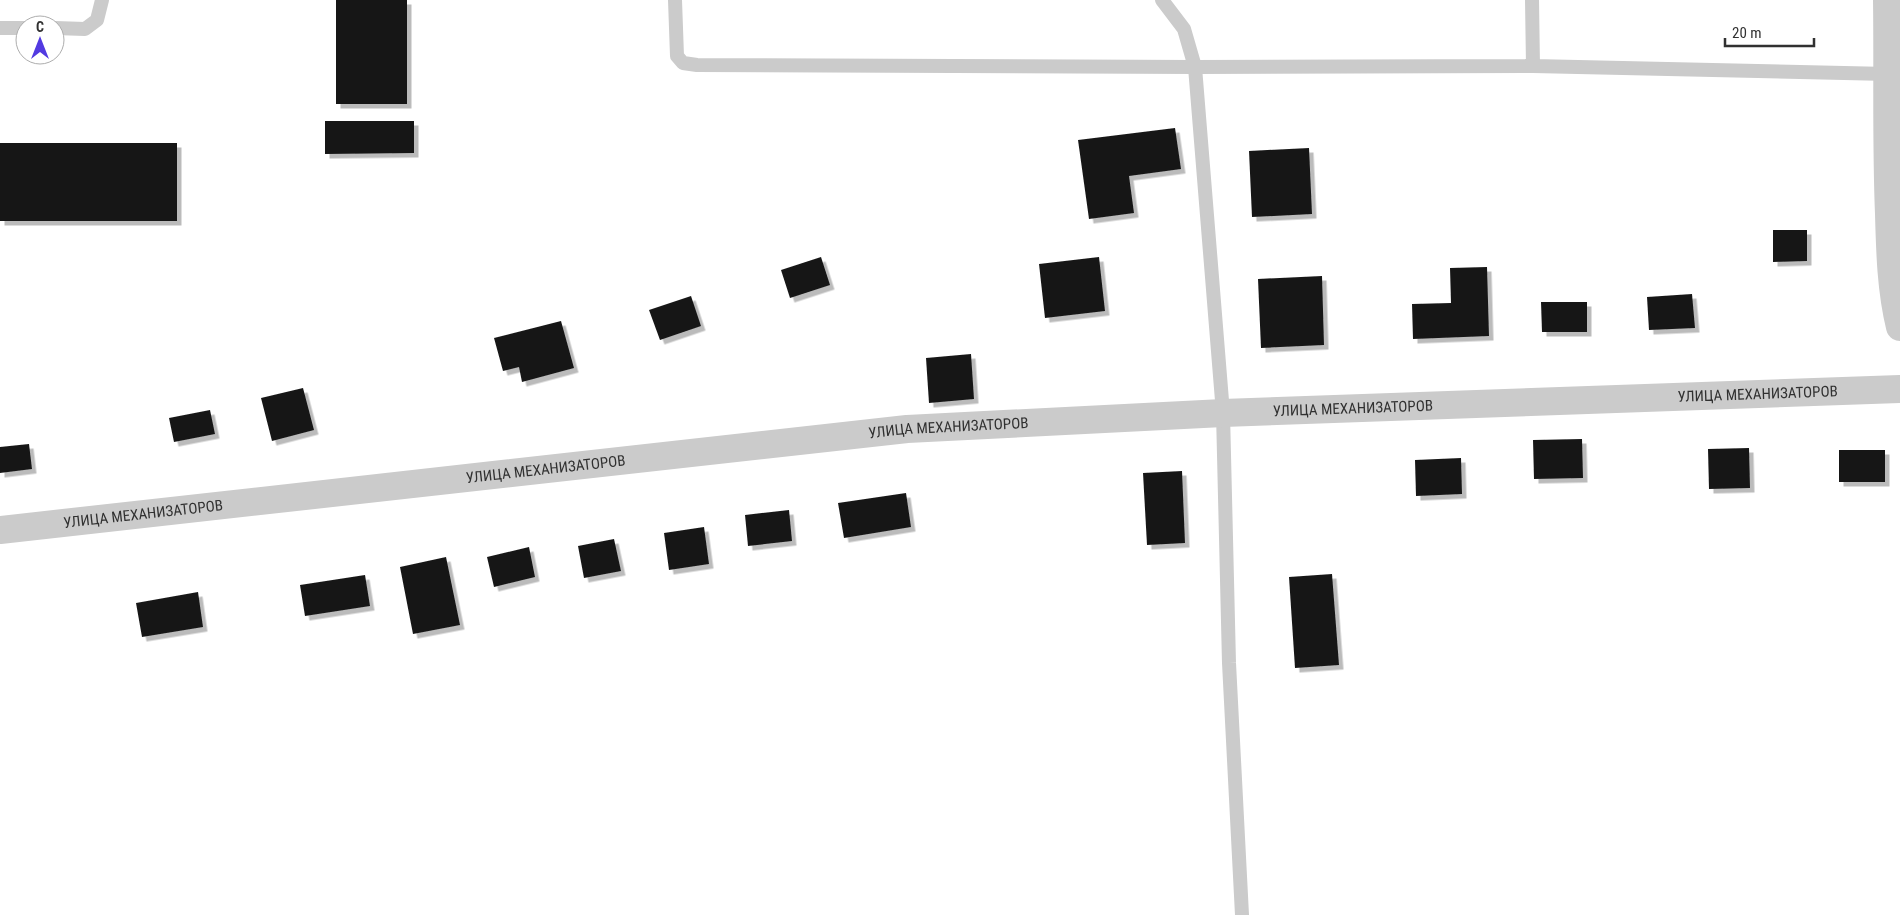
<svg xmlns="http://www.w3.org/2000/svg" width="1900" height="915" viewBox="0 0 1900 915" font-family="'Roboto Condensed',sans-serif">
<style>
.building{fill:#181818;filter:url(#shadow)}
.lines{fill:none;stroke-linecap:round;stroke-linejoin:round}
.service{stroke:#cbcbcb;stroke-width:14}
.minor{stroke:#cbcbcb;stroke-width:28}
.tertiary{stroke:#cbcbcb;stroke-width:28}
.labels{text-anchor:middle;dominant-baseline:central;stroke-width:5;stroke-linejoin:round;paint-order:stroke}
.street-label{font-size:15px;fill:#313131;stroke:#fff}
</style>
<defs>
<filter id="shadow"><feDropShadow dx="4.5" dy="4.5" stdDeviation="0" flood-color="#0004"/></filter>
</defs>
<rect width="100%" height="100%" fill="#fff"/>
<path class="building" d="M 336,0 L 407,0 L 407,104 L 336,104 Z
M 325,121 L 414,121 L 414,153 L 325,154 Z
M 1175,128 L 1181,169 L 1129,176 L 1134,213 L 1089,219 L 1078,140 Z
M 0,143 L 177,143 L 177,221 L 0,221 Z
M 1309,148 L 1312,214 L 1252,217 L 1249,151 Z
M 1773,230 L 1807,230 L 1807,261 L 1773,262 Z
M 821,257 L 830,285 L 790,298 L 781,270 Z
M 1099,257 L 1105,311 L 1045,318 L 1039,264 Z
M 1487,267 L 1489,336 L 1413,339 L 1412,304 L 1451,303 L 1450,268 Z
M 1322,276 L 1324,345 L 1261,348 L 1258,279 Z
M 1692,294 L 1695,328 L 1649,330 L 1647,297 Z
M 691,296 L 701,326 L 660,340 L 649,310 Z
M 1541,302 L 1587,302 L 1587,332 L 1542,332 Z
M 561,321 L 574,368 L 522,382 L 519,367 L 503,371 L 494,338 Z
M 971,354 L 974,399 L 929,403 L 926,358 Z
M 303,388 L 314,430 L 272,441 L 261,398 Z
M 210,410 L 215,434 L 174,442 L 169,418 Z
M 1582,439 L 1583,478 L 1534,479 L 1533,440 Z
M 29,444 L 32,469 L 0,473 L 0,447 Z
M 1749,448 L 1750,488 L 1709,489 L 1708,449 Z
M 1839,450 L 1885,450 L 1885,482 L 1839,482 Z
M 1461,458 L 1462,494 L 1416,496 L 1415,460 Z
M 1182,471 L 1185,543 L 1147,545 L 1143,473 Z
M 906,493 L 911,527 L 844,538 L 838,503 Z
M 789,510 L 792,541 L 748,546 L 745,515 Z
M 704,527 L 709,564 L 669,570 L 664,533 Z
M 614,539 L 621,571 L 584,578 L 578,546 Z
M 529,547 L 535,577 L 494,587 L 487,557 Z
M 446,557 L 460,625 L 413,634 L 400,567 Z
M 1332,574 L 1339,665 L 1295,668 L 1289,577 Z
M 365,575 L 370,606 L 305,616 L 300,585 Z
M 198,592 L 203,627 L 142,637 L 136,603 Z"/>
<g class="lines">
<path class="service" d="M 675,0 L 677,56 L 683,63 L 697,65 L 1195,67 L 1184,29 L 1162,0
M 1532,0 L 1533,66 L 1888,74
M 0,28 L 25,28
M 55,28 L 85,29 L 97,20 L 102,0
M 1242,915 L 1229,663 L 1223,413 L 1195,67 L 1533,66"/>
<path class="minor" id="s1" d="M 0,530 L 907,429 L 1223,413 L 1900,389"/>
<path class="tertiary" d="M 1887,0 C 1888,71 1886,142 1889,214 C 1890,252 1891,290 1900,327"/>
</g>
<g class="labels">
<g class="street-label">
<text stroke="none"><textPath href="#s1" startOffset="1764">УЛИЦА МЕХАНИЗАТОРОВ</textPath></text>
<text stroke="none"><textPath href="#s1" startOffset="1359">УЛИЦА МЕХАНИЗАТОРОВ</textPath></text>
<text stroke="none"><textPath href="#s1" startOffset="954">УЛИЦА МЕХАНИЗАТОРОВ</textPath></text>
<text stroke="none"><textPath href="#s1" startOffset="549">УЛИЦА МЕХАНИЗАТОРОВ</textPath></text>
<text stroke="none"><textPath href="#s1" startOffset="144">УЛИЦА МЕХАНИЗАТОРОВ</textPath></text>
</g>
</g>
<g transform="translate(40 40)"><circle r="24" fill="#ffffff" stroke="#adadad"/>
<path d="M0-4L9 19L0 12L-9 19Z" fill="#523ae1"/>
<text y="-8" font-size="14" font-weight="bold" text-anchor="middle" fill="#313131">С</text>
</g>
<path d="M1725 38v8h89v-8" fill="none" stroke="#313131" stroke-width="2.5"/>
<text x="1732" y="38" font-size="15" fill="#313131" stroke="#ffffff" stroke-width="4" paint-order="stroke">20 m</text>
</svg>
